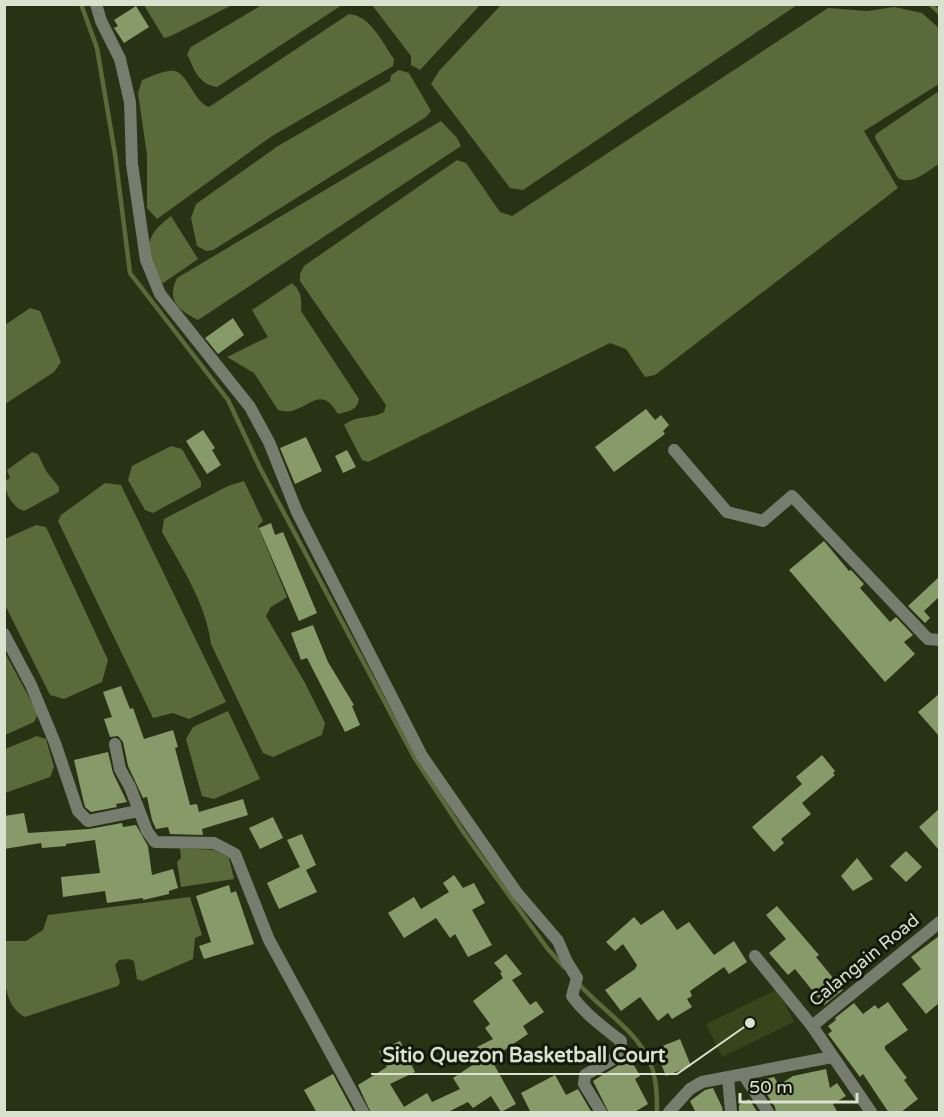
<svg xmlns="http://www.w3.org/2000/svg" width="944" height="1117" viewBox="0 0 944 1117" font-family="'Varela Round',sans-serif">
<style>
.green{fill:#36451a}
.water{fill:#596a3b}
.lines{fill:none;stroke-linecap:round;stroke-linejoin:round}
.stream{stroke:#596a3b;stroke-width:4.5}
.building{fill:#879a6a}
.minor{stroke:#777d6e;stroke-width:12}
.tertiary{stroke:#777d6e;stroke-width:12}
.labels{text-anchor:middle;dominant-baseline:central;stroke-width:6;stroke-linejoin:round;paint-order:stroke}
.street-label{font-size:18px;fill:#d9e1cf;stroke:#14190c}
.leader{fill:none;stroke:#d9e1cf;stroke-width:2}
.callout-dot{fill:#d9e1cf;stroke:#14190c;stroke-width:2}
.callout-label{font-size:20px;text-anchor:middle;font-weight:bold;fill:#d9e1cf;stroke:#14190c;stroke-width:6;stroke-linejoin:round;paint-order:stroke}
</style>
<rect width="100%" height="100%" fill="#283316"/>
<path class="green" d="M 778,989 L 794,1022 L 722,1057 L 706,1024 Z"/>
<path class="water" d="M 144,5 L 232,5 L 171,36 L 164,38 Z
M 262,5 L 342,5 L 217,87 C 198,84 194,69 187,54 L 191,47 Z
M 372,5 L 480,5 L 420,70 L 411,65 L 411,56 Z
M 501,5 L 501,4 L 797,5 L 523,190 L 510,188 L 431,84 L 439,71 Z
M 894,7 L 922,13 L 940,29 L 939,84 L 864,131 L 898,188 L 655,375 L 645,377 L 626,349 L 610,343 L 368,462 L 362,460 L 344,425 C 359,414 369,420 384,412 L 386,405 L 300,281 L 300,274 L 304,266 L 457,160 L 466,163 L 500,212 L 512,216 L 828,8 L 867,11 Z
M 349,14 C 371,16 382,42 394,59 L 393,66 L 272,136 L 157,219 L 147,208 L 147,155 L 138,93 L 142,80 C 150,77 160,72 169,71 C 187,67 192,101 209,107 Z
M 399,70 L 409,73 L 431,111 L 426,117 L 213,250 L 206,251 L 197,246 L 191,218 L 196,204 L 278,146 L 390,81 L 391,75 Z
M 939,91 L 939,164 C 927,171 913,186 898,178 L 875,138 L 876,134 Z
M 441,121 L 457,138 L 461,146 L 198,320 C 179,310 166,301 177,278 Z
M 171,216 L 198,259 L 163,283 C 157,279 156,274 154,268 C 143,241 151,232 171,216 Z
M 292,283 C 301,291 302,299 301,311 L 359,399 C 357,411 349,411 338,414 C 322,387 313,404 292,411 C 288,412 282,411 278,410 L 254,373 L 227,357 L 268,337 L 252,310 Z
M 30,308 L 40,311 L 61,362 L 54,372 L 5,404 L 5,325 Z
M 171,446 L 182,449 L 201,482 L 201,487 L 153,513 L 145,510 L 128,480 L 132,466 Z
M 32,452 L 38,454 L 46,471 L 59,487 L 59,492 L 24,511 C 13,508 4,492 5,481 L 10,478 L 7,470 Z
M 244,481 L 263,521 L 258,526 L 287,597 L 271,607 L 266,616 L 305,683 L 325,723 L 322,735 L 273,757 L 263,753 L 211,644 C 206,604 182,567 162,532 L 164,519 L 228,486 Z
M 105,483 L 121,485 L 226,702 L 189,719 L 173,713 L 153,718 L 58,521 L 61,515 Z
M 36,525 L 46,527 L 108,660 L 102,682 L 64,699 L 50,695 L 5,605 L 5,539 Z
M 4,651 L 38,714 L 34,722 L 5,735 Z
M 228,711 L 260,779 L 214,799 L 202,796 L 186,739 L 193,727 Z
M 37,736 L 46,739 L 54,767 L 50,777 L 5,793 L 5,749 Z
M 180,848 L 214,850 L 229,858 L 234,879 L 181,887 L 177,862 L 181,858 Z
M 190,897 L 202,935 L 195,938 L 193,959 L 142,981 L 137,979 L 134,961 L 129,959 L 119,960 L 115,965 L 120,982 L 118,986 L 25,1017 C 0,1004 4,966 5,941 L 26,941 L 43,930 L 48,915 Z"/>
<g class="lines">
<path class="stream" d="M 81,4 L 97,48 L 115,154 L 130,273 L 228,400 L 260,468 L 414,757 L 464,833 L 547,948 L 564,967
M 930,4 L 940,13
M 578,983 C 604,1013 649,1037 655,1080 C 657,1090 657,1102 657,1112"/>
</g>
<path class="building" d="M 136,6 L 149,27 L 124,43 L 114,28 L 118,26 L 114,20 Z
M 233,318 L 244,335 L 218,354 L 205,338 Z
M 646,409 L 655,420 L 661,415 L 669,425 L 663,431 L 665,434 L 614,472 L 595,447 Z
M 203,430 L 215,448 L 212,450 L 221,465 L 207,474 L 186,441 Z
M 306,437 L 322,471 L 295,484 L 280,448 Z
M 347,450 L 356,467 L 343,473 L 335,456 Z
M 271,523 L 275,535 L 283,532 L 317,613 L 299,621 L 259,528 Z
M 824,541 L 849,571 L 851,570 L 864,584 L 860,588 L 890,622 L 896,617 L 913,635 L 904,642 L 915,654 L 885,682 L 789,570 Z
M 939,577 L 939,597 L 924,611 L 930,618 L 925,623 L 908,606 Z
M 313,625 L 328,662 L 354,705 L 352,706 L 360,725 L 345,732 L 307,658 L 301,660 L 291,633 Z
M 121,686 L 130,709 L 133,708 L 144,739 L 173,730 L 178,747 L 175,748 L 190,805 L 197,804 L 199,812 L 243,799 L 248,815 L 202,829 L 203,835 L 170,834 L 168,827 L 156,829 L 152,820 L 147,797 L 143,798 L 128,766 L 123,742 L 118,736 L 110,737 L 104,719 L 112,717 L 103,692 Z
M 939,694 L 939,736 L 918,712 Z
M 108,752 L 113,773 L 127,802 L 116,804 L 117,807 L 91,812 L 85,807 L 83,799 L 74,760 Z
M 822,755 L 835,771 L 833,773 L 835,775 L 802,803 L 811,814 L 781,839 L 784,843 L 774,852 L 752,827 L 802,784 L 796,777 Z
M 939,809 L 939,850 L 919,827 Z
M 24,813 L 28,833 L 89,829 L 122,823 L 123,827 L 136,825 L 148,846 L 152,875 L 173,869 L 178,888 L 169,891 L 169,894 L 143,900 L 143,898 L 107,903 L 105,891 L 63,897 L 61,877 L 100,873 L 95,840 L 66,844 L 66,846 L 42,848 L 41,843 L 4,849 L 4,816 Z
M 273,817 L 283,838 L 260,849 L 249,828 Z
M 302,834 L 316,865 L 306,870 L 317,892 L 279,909 L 267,883 L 300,867 L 287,840 Z
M 906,851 L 922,867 L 906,882 L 890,866 Z
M 857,858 L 873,879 L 853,891 L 841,876 Z
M 454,875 L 463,888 L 474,883 L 485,903 L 472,910 L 492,945 L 468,957 L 455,934 L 450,938 L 436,918 L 404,938 L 388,913 L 414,897 L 421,909 L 449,892 L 443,883 Z
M 229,885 L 231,893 L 236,891 L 254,944 L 204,959 L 199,946 L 211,942 L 196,896 Z
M 777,906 L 819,955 L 816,957 L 843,990 L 824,1005 L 795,969 L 788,975 L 769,953 L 786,939 L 766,915 Z
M 663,910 L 677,930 L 689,922 L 714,955 L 734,941 L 747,962 L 729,974 L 724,967 L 690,991 L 692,996 L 687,999 L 692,1007 L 672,1019 L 668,1013 L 658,1021 L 640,997 L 621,1011 L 605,990 L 635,969 L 637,965 L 623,944 L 615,951 L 606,942 L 634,917 L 641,925 Z
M 939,936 L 939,1003 L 926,1014 L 902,984 L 921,969 L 911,957 Z
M 506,954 L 522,974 L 512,980 L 530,1005 L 536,1001 L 544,1012 L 523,1026 L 528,1034 L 491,1059 L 516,1104 L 501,1112 L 491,1096 L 473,1108 L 468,1102 L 446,1113 L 371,1113 L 358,1085 L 387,1067 L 379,1051 L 400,1041 L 415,1072 L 390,1084 L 404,1107 L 427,1093 L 432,1102 L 460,1089 L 453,1078 L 483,1058 L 477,1047 L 493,1039 L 485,1028 L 490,1024 L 473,1001 L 503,978 L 500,973 L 502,972 L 494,963 Z
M 888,1002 L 908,1030 L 885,1046 L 885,1049 L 907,1078 L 904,1080 L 918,1099 L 900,1113 L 889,1113 L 863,1074 L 860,1077 L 828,1034 L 832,1031 L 828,1026 L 836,1020 L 835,1018 L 854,1003 L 863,1014 L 875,1005 L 878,1009 Z
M 680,1039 L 691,1066 L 666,1076 L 655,1049 Z
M 630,1058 L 640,1076 L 635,1079 L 648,1104 L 633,1113 L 609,1113 L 593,1081 Z
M 826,1069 L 830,1088 L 837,1083 L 846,1096 L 833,1104 L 838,1113 L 776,1113 L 775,1107 L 758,1081 L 774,1077 L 779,1085 L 793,1076 Z
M 333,1074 L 354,1113 L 317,1113 L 304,1090 Z
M 555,1075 L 566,1095 L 578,1089 L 592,1113 L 531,1113 L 521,1093 Z
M 713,1088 L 722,1107 L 723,1113 L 696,1113 L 690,1101 L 705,1090 Z
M 749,1099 L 758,1113 L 739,1113 L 739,1105 Z"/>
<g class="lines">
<path class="minor" d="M 96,4 L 101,21 L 120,59 L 130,102 L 132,164 L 146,260 L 160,294 L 250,407 L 269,442 L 297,512 L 422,756 L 517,893 L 558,941 L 567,962 L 577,978 L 572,996 C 585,1014 604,1028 621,1041 L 620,1055 L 585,1075 L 584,1084 L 601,1112
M 674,450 L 727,512 L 763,521 L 792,496 L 928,639 L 940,640
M 4,634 L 31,685 L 55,743 L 78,811 L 88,821 L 138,811
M 115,744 L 120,769 L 130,787 L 147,831 L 155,842 L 214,843 L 235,854 L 269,940 L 363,1112
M 755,956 L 812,1026
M 743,1074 L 768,1112
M 728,1077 L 731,1112
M 669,1112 L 690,1089 L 702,1082 L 832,1057"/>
<path class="tertiary" d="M 871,1112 L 812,1026 L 940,922"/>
</g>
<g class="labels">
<g class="street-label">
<text transform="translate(864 960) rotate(-39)">Calangain Road</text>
</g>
</g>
<path class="leader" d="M750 1023L677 1074H371"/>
<circle class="callout-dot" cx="750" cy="1023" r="6"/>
<g class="callout-label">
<text x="524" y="1062">Sitio Quezon Basketball Court</text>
</g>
<rect width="944" height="1117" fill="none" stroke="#d9e1cf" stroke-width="12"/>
<path d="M740 1093v9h117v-9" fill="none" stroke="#d9e1cf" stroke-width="3"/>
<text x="749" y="1093" font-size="18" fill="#d9e1cf" stroke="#14190c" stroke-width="4.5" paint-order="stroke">50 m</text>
</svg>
